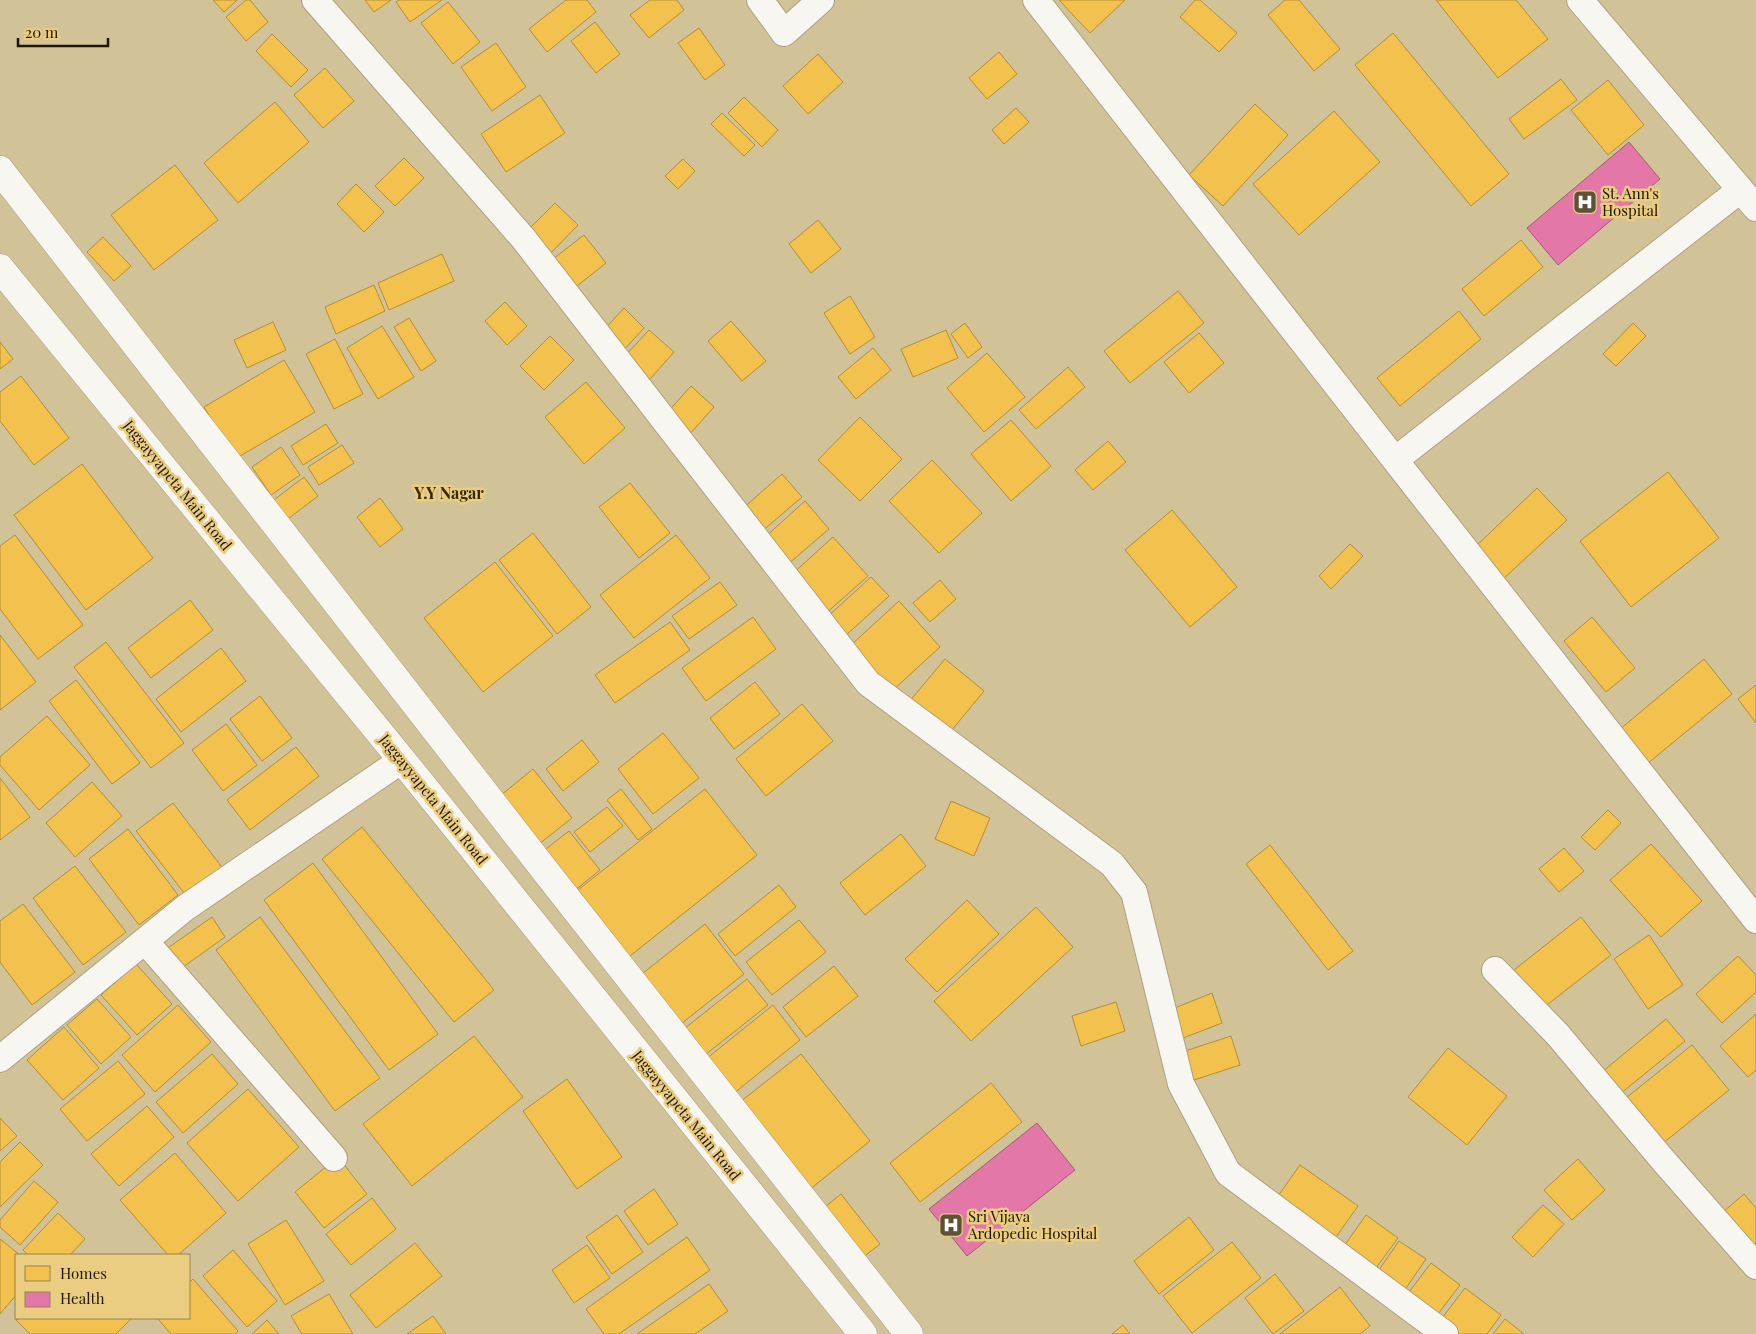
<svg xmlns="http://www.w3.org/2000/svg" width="1756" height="1334" viewBox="0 0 1756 1334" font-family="'Playfair Display',serif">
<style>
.homes{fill:#f2c14e;stroke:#b38e37}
.health{fill:#e377a8;stroke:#a85a76}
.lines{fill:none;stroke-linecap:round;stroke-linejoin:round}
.street-casing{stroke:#aea180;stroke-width:28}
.secondary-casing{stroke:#aea180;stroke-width:29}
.street{stroke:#f8f6f0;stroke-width:26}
.secondary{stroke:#f8f6f0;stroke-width:28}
.labels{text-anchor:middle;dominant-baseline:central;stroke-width:5;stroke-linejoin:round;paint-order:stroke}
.poi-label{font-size:15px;fill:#1f1601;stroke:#eacd80;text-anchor:start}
.street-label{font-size:15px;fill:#1f1601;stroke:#eacd80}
.neighbourhood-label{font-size:16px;font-weight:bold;fill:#372900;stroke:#eacd80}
</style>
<rect width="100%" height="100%" fill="#d2c298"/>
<path class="homes" d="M 213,0 L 237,0 L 224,12 Z
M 246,0 L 250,0 L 268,22 L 246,41 L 226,17 Z
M 365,0 L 391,0 L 374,12 Z
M 399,0 L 442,0 L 410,22 L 396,2 Z
M 566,0 L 587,0 L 596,12 L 547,52 L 529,29 Z
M 650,0 L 677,0 L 684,10 L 649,38 L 630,15 Z
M 1059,0 L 1125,0 L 1090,33 Z
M 1195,0 L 1200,0 L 1237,33 L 1219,52 L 1180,17 Z
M 1285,0 L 1299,0 L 1340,49 L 1314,71 L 1268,15 Z
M 1436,0 L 1516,0 L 1548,39 L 1498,78 Z
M 448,2 L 480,42 L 453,64 L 421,23 Z
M 595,22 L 620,54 L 596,73 L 571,41 Z
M 699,28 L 725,65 L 705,80 L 678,43 Z
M 1393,33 L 1509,174 L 1471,206 L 1355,65 Z
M 272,34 L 308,70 L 291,87 L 256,51 Z
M 496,43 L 526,87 L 492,111 L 461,67 Z
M 999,52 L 1017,74 L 987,99 L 969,78 Z
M 818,54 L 843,82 L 808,114 L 783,86 Z
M 325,68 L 354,101 L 323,128 L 294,95 Z
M 1561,79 L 1577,100 L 1524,139 L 1509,119 Z
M 1608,80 L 1644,125 L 1608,155 L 1571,110 Z
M 540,95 L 565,133 L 506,172 L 481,134 Z
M 744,97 L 778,130 L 762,147 L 728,113 Z
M 275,102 L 309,142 L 238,203 L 204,163 Z
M 1255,104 L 1288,135 L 1223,206 L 1189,175 Z
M 1016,108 L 1029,122 L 1004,144 L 992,130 Z
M 1334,111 L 1380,162 L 1299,235 L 1253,184 Z
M 722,113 L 755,145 L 744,156 L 711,124 Z
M 404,158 L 424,178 L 395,206 L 375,186 Z
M 683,159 L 695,171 L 678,189 L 665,176 Z
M 175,165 L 218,220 L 154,270 L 111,215 Z
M 356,184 L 384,212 L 364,232 L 337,204 Z
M 555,203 L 578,225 L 547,257 L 524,234 Z
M 818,220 L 841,249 L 811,273 L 789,244 Z
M 584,235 L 606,263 L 572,290 L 549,262 Z
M 103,237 L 131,266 L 114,281 L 87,252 Z
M 1521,240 L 1543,267 L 1484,316 L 1462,289 Z
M 442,254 L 454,281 L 389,310 L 378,283 Z
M 374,285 L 385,311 L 336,334 L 325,307 Z
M 1178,291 L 1204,323 L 1130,383 L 1104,351 Z
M 850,296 L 875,337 L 850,354 L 824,313 Z
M 505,302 L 527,326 L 507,345 L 485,321 Z
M 624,308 L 644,328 L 622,352 L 601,333 Z
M 1459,311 L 1481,339 L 1400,406 L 1377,378 Z
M 409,318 L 436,361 L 421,371 L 394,327 Z
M 731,321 L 766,361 L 742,381 L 708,341 Z
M 273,322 L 286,350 L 247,368 L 234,340 Z
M 965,323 L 982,347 L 968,358 L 951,334 Z
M 1633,323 L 1646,336 L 1616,366 L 1603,354 Z
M 382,326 L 414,377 L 378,399 L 347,348 Z
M 649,330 L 674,352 L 650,379 L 624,357 Z
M 946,330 L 958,358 L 913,377 L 901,349 Z
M 1199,333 L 1224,363 L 1189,393 L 1164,362 Z
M 550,336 L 574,360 L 544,390 L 520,366 Z
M 335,339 L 363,394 L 334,409 L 306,354 Z
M 0,342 L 13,359 L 0,369 Z
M 873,348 L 891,370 L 856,399 L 838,377 Z
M 987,353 L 1025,397 L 984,432 L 947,388 Z
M 284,360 L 315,412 L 235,459 L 204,407 Z
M 1068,367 L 1085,387 L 1036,429 L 1019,410 Z
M 21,376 L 69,438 L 34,465 L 0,421 L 0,392 Z
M 586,382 L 625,428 L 584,464 L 545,417 Z
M 691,386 L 714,407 L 688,436 L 665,415 Z
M 860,417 L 902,459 L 860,501 L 818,460 Z
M 1011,420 L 1051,466 L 1011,501 L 971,454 Z
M 326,424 L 338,443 L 303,465 L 291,446 Z
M 1108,441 L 1126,462 L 1093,490 L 1075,470 Z
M 342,445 L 354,463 L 319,485 L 308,467 Z
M 281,447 L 300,475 L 271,495 L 252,467 Z
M 932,460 L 982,513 L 939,553 L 889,501 Z
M 82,464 L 153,558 L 86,610 L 14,515 Z
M 1668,472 L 1719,538 L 1631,607 L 1580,541 Z
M 782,474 L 802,497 L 760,533 L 741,510 Z
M 304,477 L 318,496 L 284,522 L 270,503 Z
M 630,483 L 670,533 L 639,558 L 599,507 Z
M 1537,488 L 1567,520 L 1502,580 L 1473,549 Z
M 380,498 L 403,529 L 380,547 L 357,517 Z
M 805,501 L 829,529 L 787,565 L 764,538 Z
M 1172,510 L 1237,587 L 1190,627 L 1125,550 Z
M 533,533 L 591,607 L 557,634 L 499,560 Z
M 15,535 L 83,625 L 38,659 L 0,609 L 0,546 Z
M 676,535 L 710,578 L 634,638 L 600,595 Z
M 833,537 L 868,576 L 824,615 L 789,577 Z
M 1350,544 L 1363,556 L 1331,589 L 1319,576 Z
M 495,562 L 553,636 L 483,692 L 424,618 Z
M 871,577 L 889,596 L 842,639 L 825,619 Z
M 940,580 L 956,599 L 930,622 L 913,603 Z
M 720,582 L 737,605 L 689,639 L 672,616 Z
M 190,600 L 213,630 L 151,678 L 128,648 Z
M 899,601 L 940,647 L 892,691 L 850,646 Z
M 753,617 L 776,649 L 706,701 L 682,668 Z
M 1592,617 L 1635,668 L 1606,692 L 1564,641 Z
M 670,622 L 690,650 L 615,703 L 595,675 Z
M 0,635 L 36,682 L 0,710 Z
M 106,642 L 184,743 L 151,768 L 74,667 Z
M 221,648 L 246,681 L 181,732 L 156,699 Z
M 945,659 L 984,691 L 947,736 L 908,703 Z
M 1704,659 L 1732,694 L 1647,764 L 1619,730 Z
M 76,680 L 140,763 L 112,784 L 49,701 Z
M 755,682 L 780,714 L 734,749 L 710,718 Z
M 1756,685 L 1756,723 L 1738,699 Z
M 260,696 L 292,738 L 262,761 L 230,719 Z
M 802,704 L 833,741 L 766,796 L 736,759 Z
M 47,716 L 90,765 L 39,810 L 0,765 L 0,757 Z
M 226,724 L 257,765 L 223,791 L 192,750 Z
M 663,733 L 699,778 L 653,814 L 618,769 Z
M 582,740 L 599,762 L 563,791 L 546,769 Z
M 296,747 L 319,776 L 250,830 L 227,800 Z
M 533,769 L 572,818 L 534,848 L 495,800 Z
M 0,778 L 30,817 L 0,840 Z
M 92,782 L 122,816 L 75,857 L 46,823 Z
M 621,789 L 652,829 L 638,840 L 607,800 Z
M 705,789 L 757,855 L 625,960 L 573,894 Z
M 951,801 L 990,818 L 974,856 L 935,839 Z
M 173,803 L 224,870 L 188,898 L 136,831 Z
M 607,807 L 623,826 L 590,852 L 574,832 Z
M 1608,810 L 1621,823 L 1595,850 L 1581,837 Z
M 362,827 L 494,990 L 454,1022 L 322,859 Z
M 128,829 L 178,895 L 139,925 L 89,859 Z
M 569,831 L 600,870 L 573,892 L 542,852 Z
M 901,834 L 926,866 L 865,915 L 840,883 Z
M 1651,844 L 1702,901 L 1661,937 L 1610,880 Z
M 1270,845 L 1353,951 L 1328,970 L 1246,864 Z
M 1564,848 L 1584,871 L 1559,892 L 1539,869 Z
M 313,863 L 438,1034 L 389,1070 L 264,900 Z
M 75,866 L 126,932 L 83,965 L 33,898 Z
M 779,885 L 796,907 L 735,956 L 718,934 Z
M 967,900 L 999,934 L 937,992 L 905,959 Z
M 23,904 L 75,972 L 32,1005 L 0,962 L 0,921 Z
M 1036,907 L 1073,947 L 971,1041 L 934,1001 Z
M 212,917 L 225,937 L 179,970 L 165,950 Z
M 260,917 L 380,1078 L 335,1111 L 216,950 Z
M 1581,917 L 1611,955 L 1543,1008 L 1514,970 Z
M 799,920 L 826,952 L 772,995 L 746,962 Z
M 705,924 L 744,974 L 667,1035 L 628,985 Z
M 1649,935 L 1683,985 L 1648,1009 L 1614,959 Z
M 1738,956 L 1756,975 L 1756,992 L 1722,1023 L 1696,994 Z
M 136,964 L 172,1004 L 137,1035 L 101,995 Z
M 834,966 L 858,996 L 806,1037 L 783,1007 Z
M 747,979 L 768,1005 L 691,1066 L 670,1040 Z
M 1212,993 L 1222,1023 L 1183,1038 L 1172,1009 Z
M 97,999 L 131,1037 L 101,1064 L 67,1025 Z
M 1116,1002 L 1125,1031 L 1081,1046 L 1072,1016 Z
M 178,1005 L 211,1042 L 155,1092 L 122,1055 Z
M 773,1005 L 800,1040 L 728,1098 L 701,1063 Z
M 1756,1014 L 1756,1070 L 1748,1077 L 1720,1046 Z
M 1666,1019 L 1685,1041 L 1620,1094 L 1602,1072 Z
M 64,1027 L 99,1068 L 63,1100 L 27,1060 Z
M 474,1036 L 523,1097 L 412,1186 L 363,1124 Z
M 1231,1036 L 1240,1065 L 1194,1080 L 1185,1051 Z
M 1692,1045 L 1729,1090 L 1657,1148 L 1621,1102 Z
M 1448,1048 L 1507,1096 L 1467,1145 L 1408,1097 Z
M 212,1054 L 238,1084 L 183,1133 L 156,1102 Z
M 801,1054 L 870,1141 L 804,1194 L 735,1106 Z
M 118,1061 L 145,1094 L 87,1141 L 60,1109 Z
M 567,1079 L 622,1157 L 577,1189 L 523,1111 Z
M 991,1083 L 1022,1122 L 920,1202 L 890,1163 Z
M 248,1089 L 299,1147 L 238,1201 L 187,1143 Z
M 147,1106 L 174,1137 L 119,1186 L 91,1154 Z
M 0,1118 L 17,1136 L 0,1151 Z
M 20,1142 L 43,1165 L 0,1207 L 0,1162 Z
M 175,1153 L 226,1213 L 178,1255 L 168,1255 L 120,1200 Z
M 338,1157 L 367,1194 L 324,1228 L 295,1192 Z
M 1578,1159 L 1605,1190 L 1572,1220 L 1544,1190 Z
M 1300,1165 L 1358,1206 L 1331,1244 L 1273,1203 Z
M 34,1181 L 58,1202 L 20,1245 L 0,1227 L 0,1220 Z
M 654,1189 L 678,1224 L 648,1245 L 624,1211 Z
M 841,1194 L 880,1244 L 848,1269 L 809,1220 Z
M 1744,1194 L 1756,1208 L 1756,1243 L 1752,1246 L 1723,1212 Z
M 372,1198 L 396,1229 L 351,1265 L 326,1234 Z
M 1543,1205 L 1564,1224 L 1533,1257 L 1512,1237 Z
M 58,1213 L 85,1239 L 70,1255 L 28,1255 L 23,1250 Z
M 617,1215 L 643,1252 L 612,1274 L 586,1237 Z
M 1366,1215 L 1398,1238 L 1376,1268 L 1344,1246 Z
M 1189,1217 L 1214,1250 L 1159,1294 L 1134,1261 Z
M 286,1220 L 324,1281 L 285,1305 L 248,1244 Z
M 687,1237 L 710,1270 L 619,1334 L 604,1334 L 586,1309 Z
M 0,1239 L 20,1255 L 16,1255 L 16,1295 L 0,1314 Z
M 1399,1241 L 1426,1259 L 1404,1291 L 1377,1273 Z
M 1232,1242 L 1261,1278 L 1192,1333 L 1163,1296 Z
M 415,1243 L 442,1276 L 376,1328 L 350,1295 Z
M 587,1245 L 610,1278 L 574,1303 L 552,1270 Z
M 233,1250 L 277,1301 L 247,1327 L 203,1276 Z
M 1431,1263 L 1460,1285 L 1438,1314 L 1409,1292 Z
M 1275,1274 L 1304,1311 L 1273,1334 L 1245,1298 Z
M 193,1279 L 238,1331 L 235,1334 L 171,1334 L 157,1318 L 189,1318 L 189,1283 Z
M 709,1284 L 728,1311 L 695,1334 L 637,1334 Z
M 1340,1287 L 1370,1326 L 1360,1334 L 1280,1334 Z
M 1465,1288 L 1501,1315 L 1487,1334 L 1455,1334 L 1439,1322 Z
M 329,1294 L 353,1334 L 302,1334 L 291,1316 Z
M 433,1316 L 446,1334 L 407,1334 Z
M 19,1318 L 132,1318 L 116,1334 L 30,1334 L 16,1320 Z
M 1505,1319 L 1524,1334 L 1493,1334 Z
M 267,1320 L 279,1334 L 252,1334 Z
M 1123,1325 L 1130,1334 L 1112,1334 Z"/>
<path class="health" d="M 1629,142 L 1660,179 L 1558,265 L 1527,228 Z
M 1037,1123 L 1075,1170 L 967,1256 L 929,1209 Z"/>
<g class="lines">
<g class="street-casing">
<path id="street" d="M 315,0 L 523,238 L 868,683 L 1112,864 L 1134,892 L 1181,1084 L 1228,1173 L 1445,1334
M 760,0 L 784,33 L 821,0
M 1036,0 L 1395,460 L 1740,190
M 1580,0 L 1756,208
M 1395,460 L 1756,920
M 145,941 L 334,1158
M 1495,970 L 1558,1035 L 1662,1159 L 1756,1266
M 0,1059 L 185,908 L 402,760"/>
</g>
<g class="secondary-casing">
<path id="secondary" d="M 0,170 L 543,868 L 909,1334
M 0,268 L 402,760 L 863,1334"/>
</g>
<use href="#street" class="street"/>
<use href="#secondary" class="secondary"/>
</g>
<defs>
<g id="hospital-square" transform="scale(1.25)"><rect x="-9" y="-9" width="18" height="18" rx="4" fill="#5e5236" stroke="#eacd80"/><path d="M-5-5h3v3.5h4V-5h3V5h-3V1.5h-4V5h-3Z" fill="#fff"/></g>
</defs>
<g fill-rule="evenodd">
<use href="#hospital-square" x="1585" y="202"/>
<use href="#hospital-square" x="951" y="1225"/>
</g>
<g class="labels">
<g class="poi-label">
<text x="1602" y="193">St. Ann's<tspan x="1602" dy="17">Hospital</tspan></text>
<text x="968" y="1216">Sri Vijaya<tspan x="968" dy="17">Ardopedic Hospital</tspan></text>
</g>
<g class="street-label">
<text transform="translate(178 485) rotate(51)">Jaggayyapeta Main Road</text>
<text transform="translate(434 799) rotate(51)">Jaggayyapeta Main Road</text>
<text transform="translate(687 1115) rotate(51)">Jaggayyapeta Main Road</text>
</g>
<g class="neighbourhood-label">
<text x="449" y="492">Y.Y Nagar</text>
</g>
</g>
<rect x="15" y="1254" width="175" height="65" fill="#eacd80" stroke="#99844d"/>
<rect x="25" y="1266" width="25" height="15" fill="#f2c14e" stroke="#99844d"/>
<text x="60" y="1279" font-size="15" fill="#1f1601">Homes</text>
<rect x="25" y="1292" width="25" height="15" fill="#e377a8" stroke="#99844d"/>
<text x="60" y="1304" font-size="15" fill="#1f1601">Health</text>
<path d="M18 38v8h90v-8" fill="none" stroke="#1f1601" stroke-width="2.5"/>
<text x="25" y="38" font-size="15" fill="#1f1601" stroke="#eacd80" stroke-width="4" paint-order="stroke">20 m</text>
</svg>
